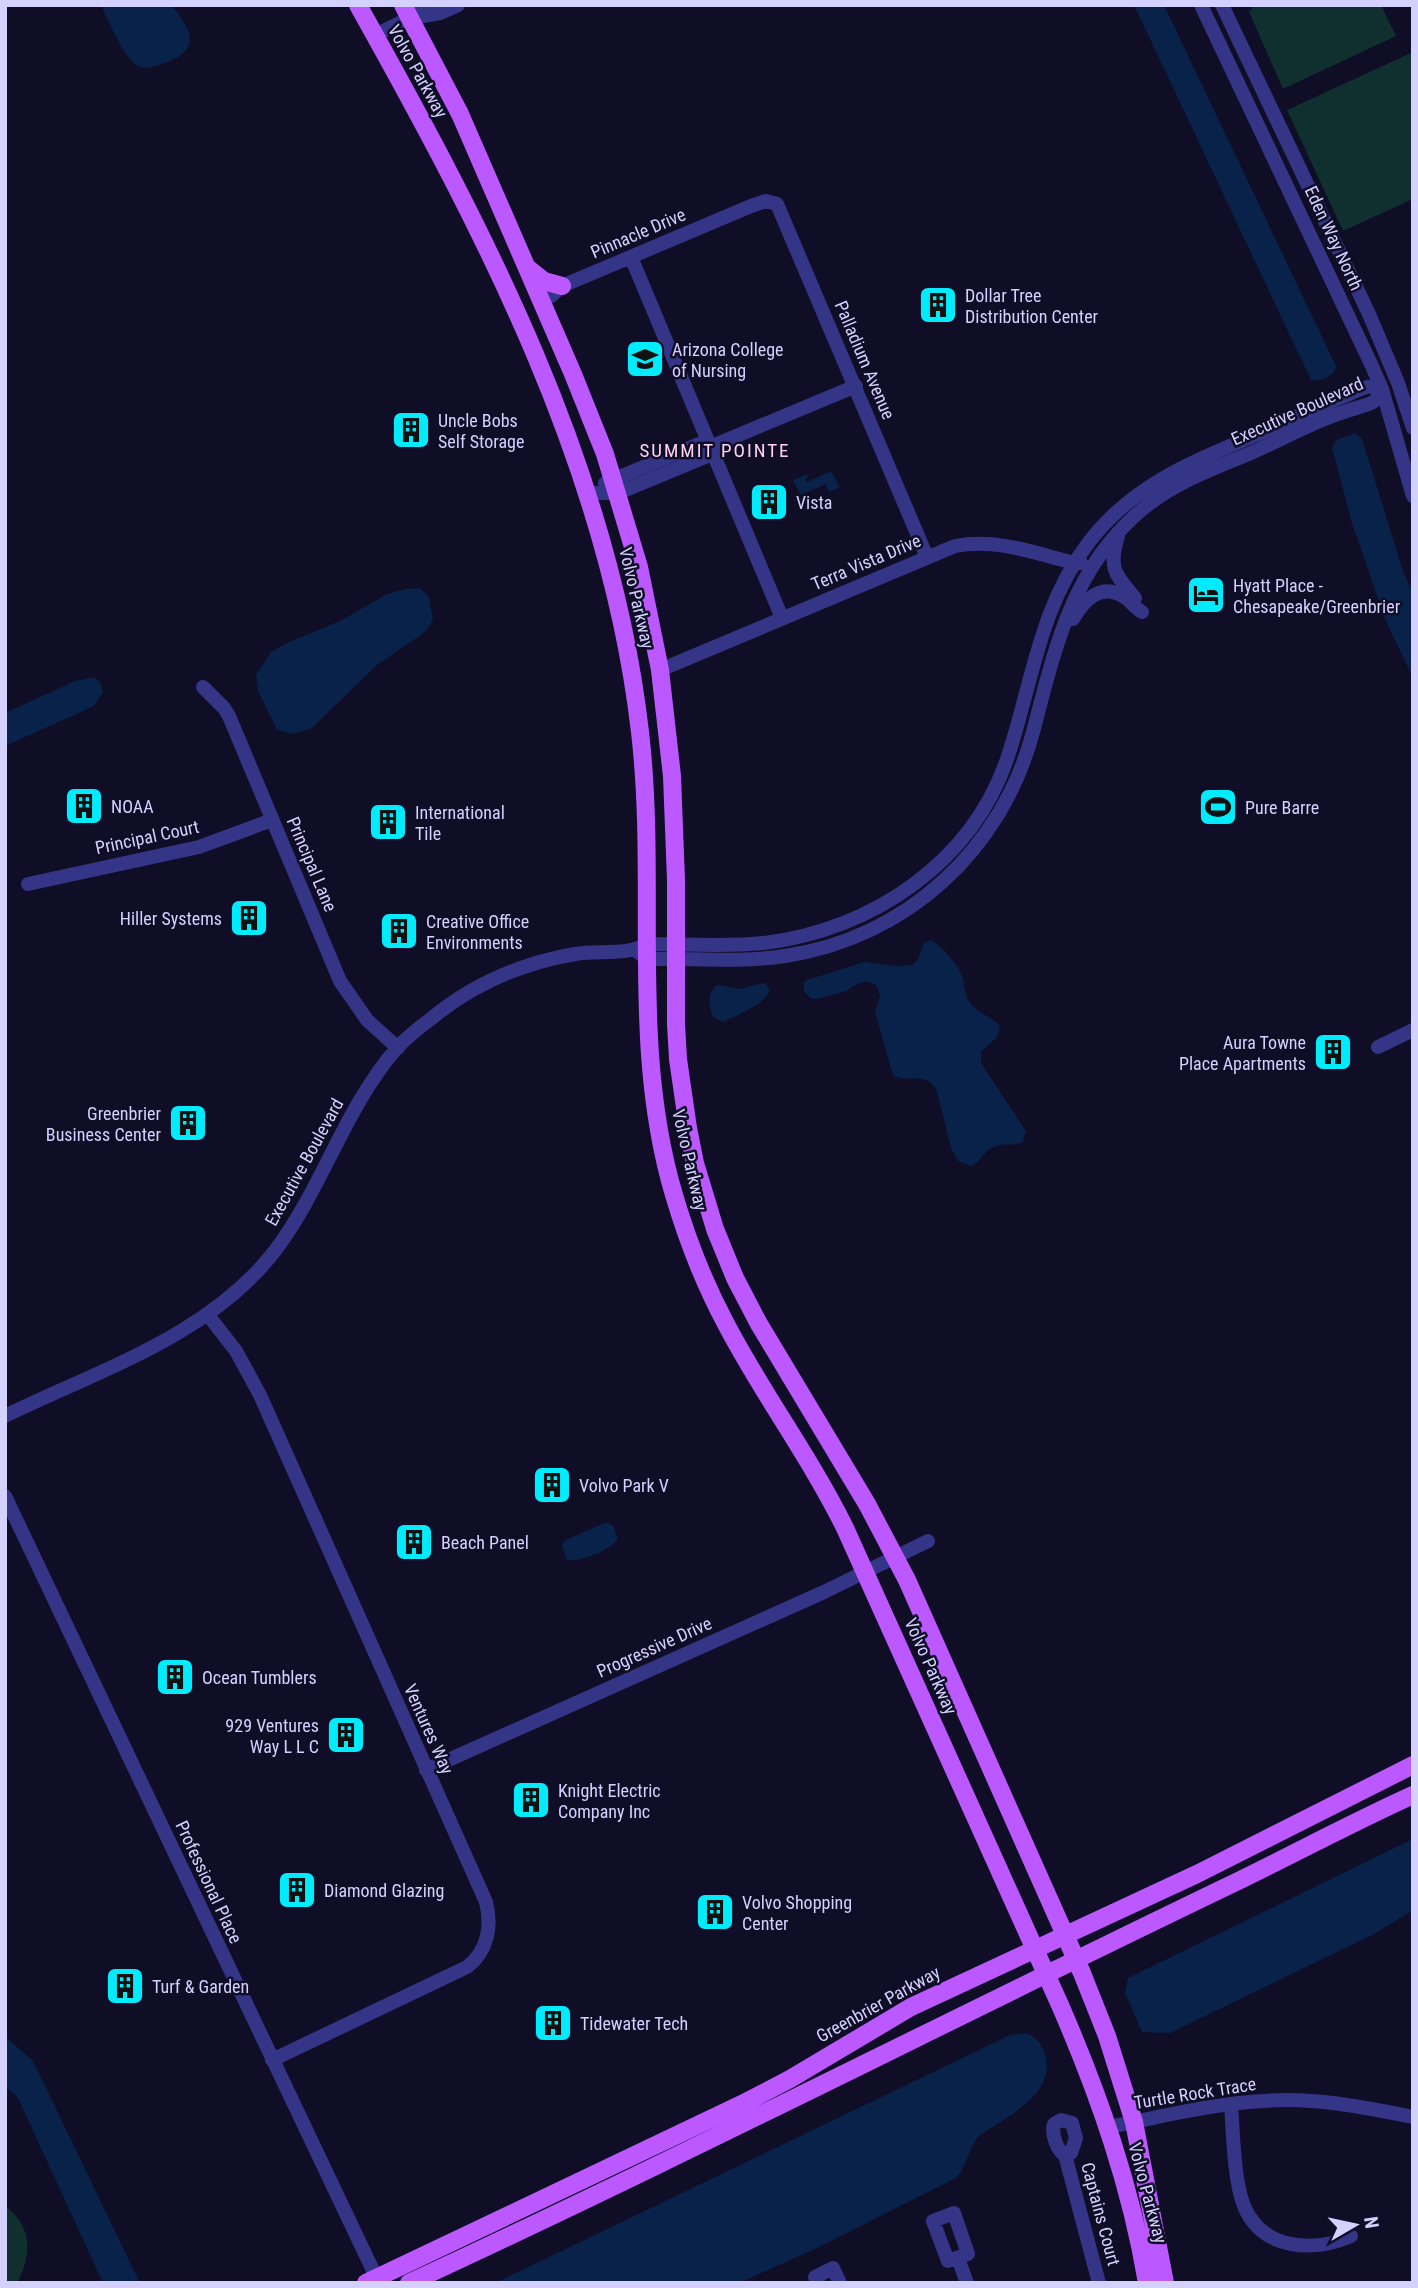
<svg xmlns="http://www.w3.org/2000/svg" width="1418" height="2288" viewBox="0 0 1418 2288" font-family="'Roboto Condensed',sans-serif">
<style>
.green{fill:#0f302e}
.water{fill:#082249}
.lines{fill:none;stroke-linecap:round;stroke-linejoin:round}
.minor{stroke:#353588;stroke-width:14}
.major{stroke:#bc58ff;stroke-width:18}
.labels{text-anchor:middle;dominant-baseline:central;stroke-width:5;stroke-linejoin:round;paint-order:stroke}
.street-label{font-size:18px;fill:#d5d1ff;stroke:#100d26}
.poi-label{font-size:18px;fill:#d5d1ff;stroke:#100d26;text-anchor:start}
.neighbourhood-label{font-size:19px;letter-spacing:2px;fill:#ffd3f0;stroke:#100d26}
</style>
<rect width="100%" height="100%" fill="#100d26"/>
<path class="green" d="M 1255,5 L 1381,5 L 1396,36 L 1283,89 L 1249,12 Z
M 1413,52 L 1413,199 L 1343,231 L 1287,110 Z
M 5,2206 C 33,2226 32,2255 17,2283 L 5,2283 Z"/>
<path class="water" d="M 101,5 L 171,5 C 196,34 200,52 159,65 C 153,67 145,70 138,66 C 124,59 108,20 101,5 Z
M 1134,5 L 1164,5 L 1336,366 L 1335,371 C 1330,377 1319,382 1311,380 Z
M 1355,433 L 1362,439 L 1403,571 L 1413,594 L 1413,678 L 1385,619 L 1352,523 L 1332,448 L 1336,440 Z
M 831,471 L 840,487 L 829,492 L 826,484 L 801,495 L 793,480 L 807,474 L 808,477 L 805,480 L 807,482 Z
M 420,588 L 429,597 L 433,620 L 425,632 L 377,665 L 312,728 L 294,734 L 277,730 L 258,691 L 256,675 L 271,652 L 285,644 L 342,620 L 387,594 L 406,589 Z
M 95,677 L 101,683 L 103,692 L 94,706 L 5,746 L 5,713 L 75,681 Z
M 930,940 C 940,943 959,966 962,976 C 965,985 964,994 970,1003 C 977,1012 997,1020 999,1026 C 1002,1038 987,1045 981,1052 L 981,1063 L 1026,1131 L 1023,1142 C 1013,1147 1003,1142 994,1147 C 983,1151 982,1162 971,1166 L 958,1161 L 951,1148 L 937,1091 C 924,1069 911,1085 893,1075 L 875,1012 L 880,995 L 876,985 L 866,981 L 853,986 L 847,991 L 817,999 L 812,999 L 804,992 L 804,982 L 807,980 L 864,962 L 896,966 L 912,965 L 918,959 L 924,943 Z
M 762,983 L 766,984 L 770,990 C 767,1003 736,1016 723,1022 L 713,1017 C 709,1006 706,994 717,985 L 741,989 Z
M 604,1523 L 608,1523 L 613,1526 L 618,1538 C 612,1550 581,1562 567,1560 L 562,1546 L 564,1541 Z
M 1413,1839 L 1413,1910 L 1374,1934 L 1170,2033 L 1142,2032 L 1125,1993 L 1128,1978 Z
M 1024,2033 C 1033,2034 1039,2041 1043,2049 C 1062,2092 1007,2116 979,2136 C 968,2148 968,2165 956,2178 L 817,2248 L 739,2283 L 495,2283 L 1010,2035 Z
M 5,2036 L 33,2061 L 140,2283 L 103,2283 L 18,2098 L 5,2086 Z"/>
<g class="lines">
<path class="minor" d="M 1201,5 L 1371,364 L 1382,389 L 1413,496
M 1222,5 L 1369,314 L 1398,383 L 1413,428
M 412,18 L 440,13 L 458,5
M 375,35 L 410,18 L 426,5
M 631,257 L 782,618
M 541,300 L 551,296 L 562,286 L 751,206 L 766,201 L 777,204 L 927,557
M 605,483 L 699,444 L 710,447
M 588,493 L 618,493 L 705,457 L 710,447 L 856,386
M 1118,536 C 1108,569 1115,574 1135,598
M 1073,619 C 1084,600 1101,582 1124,597 C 1131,601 1135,608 1142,612
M 660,670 L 955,546 C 996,538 1035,553 1074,563 L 1081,563
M 203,687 L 224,708 L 229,716 L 340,981 L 367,1020 L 398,1048
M 28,884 L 199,847 L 272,820
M 639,953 L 647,959 C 693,958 740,963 785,956 C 906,938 1002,850 1033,732 C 1055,649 1071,571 1139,512 C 1171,484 1212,469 1251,453 C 1272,444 1292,433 1313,424 C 1326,418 1340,413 1353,409 C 1359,407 1368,405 1373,402 C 1377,400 1380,393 1382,389
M 1378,1047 L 1413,1030
M 208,1315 L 236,1351 L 260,1395 L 486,1902 C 492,1926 488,1951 467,1967 L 272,2060
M 5,1416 C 99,1370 212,1335 277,1248 C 323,1186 345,1108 396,1049 C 406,1038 420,1027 432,1018 C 473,984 523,963 575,954 C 599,950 626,956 648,944 C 686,944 726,947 764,943 C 873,930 975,861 1009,753 C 1033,679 1040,606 1089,542 C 1135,482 1198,460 1265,431 C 1291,419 1316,407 1342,397 C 1350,394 1359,389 1367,387 C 1372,386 1377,388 1382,389
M 5,1496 L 379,2283
M 426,1770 L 824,1592 L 928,1541
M 1231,2104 C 1233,2132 1234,2182 1244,2206 C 1262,2250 1314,2253 1351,2236
M 1109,2127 C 1160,2117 1211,2104 1263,2101 C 1313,2097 1364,2107 1413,2117
M 1065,2155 L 1071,2153 L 1076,2138 L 1072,2123 L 1061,2120 L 1054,2124 C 1051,2133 1057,2151 1065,2155 L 1099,2283
M 954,2213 L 968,2254 L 948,2261 L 933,2221 Z
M 958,2258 L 967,2283
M 818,2283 L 815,2277 L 833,2268 L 840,2283"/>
<path class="major" d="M 358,5 C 485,232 610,469 640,732 C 658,886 629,1044 674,1195 C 687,1239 704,1283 726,1324 C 762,1393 810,1457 845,1528 L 1060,2005 C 1099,2095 1131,2186 1147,2283
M 403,5 L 460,114 L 573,374 L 605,454 L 639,567 L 660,670 L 672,776 L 676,880 L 676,1024 L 678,1059 L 688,1128 L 695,1163 L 715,1229 L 735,1278 L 759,1324 L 867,1504 L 907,1580 L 1082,1973 L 1107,2036 L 1134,2122 L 1165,2283
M 529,269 L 544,281 L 562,286
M 366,2283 L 742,2104 L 790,2079 L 911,2007 L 1197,1874 L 1413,1765
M 409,2283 C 686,2155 957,2016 1232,1884 C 1292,1855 1351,1823 1413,1795"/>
</g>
<defs>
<g id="building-square" transform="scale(2.0125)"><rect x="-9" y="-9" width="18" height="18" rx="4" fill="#00ebfc" stroke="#100d26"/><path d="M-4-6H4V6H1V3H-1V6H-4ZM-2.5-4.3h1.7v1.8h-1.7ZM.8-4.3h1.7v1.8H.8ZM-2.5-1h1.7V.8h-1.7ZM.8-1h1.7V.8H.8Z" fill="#111"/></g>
<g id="university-square" transform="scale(2.0125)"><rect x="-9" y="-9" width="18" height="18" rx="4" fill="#00ebfc" stroke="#100d26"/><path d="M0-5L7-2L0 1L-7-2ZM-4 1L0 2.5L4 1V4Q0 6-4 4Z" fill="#111"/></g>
<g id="hotel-square" transform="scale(2.0125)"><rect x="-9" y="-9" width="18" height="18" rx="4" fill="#00ebfc" stroke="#100d26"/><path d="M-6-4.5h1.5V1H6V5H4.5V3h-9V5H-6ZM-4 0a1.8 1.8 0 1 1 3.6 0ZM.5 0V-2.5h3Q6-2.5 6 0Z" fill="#111"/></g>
<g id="stadium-square" transform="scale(2.0125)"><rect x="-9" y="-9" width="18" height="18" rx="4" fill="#00ebfc" stroke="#100d26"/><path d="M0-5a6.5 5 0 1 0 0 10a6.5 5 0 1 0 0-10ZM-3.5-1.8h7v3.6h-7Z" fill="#111"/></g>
</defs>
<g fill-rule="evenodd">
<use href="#building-square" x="938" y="305"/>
<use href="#university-square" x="645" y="359"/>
<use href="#building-square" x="411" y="430"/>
<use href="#building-square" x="769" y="502"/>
<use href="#hotel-square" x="1206" y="595"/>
<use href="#building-square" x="84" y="806"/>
<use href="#stadium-square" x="1218" y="807"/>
<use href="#building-square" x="388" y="822"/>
<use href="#building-square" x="249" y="918"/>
<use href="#building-square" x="399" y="931"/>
<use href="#building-square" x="1333" y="1052"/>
<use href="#building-square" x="188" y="1123"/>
<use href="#building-square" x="552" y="1485"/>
<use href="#building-square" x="414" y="1542"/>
<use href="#building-square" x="175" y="1677"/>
<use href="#building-square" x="346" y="1735"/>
<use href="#building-square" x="531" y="1800"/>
<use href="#building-square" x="297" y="1890"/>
<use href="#building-square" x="715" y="1912"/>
<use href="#building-square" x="125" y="1986"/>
<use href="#building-square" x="553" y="2023"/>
</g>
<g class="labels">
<g class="street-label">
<text transform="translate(418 71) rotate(61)">Volvo Parkway</text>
<text transform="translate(638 233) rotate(-23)">Pinnacle Drive</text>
<text transform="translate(1334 238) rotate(65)">Eden Way North</text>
<text transform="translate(865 360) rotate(67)">Palladium Avenue</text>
<text transform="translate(1297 411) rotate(-24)">Executive Boulevard</text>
<text transform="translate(866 562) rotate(-23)">Terra Vista Drive</text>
<text transform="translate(637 598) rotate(77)">Volvo Parkway</text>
<text transform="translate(147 837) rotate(-12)">Principal Court</text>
<text transform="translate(312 864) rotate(67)">Principal Lane</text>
<text transform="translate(690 1160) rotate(77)">Volvo Parkway</text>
<text transform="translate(304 1162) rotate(-61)">Executive Boulevard</text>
<text transform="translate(654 1647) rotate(-24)">Progressive Drive</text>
<text transform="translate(931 1666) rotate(66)">Volvo Parkway</text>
<text transform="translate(429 1729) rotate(66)">Ventures Way</text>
<text transform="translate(209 1882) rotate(65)">Professional Place</text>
<text transform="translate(878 2004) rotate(-29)">Greenbrier Parkway</text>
<text transform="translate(1195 2093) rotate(-9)">Turtle Rock Trace</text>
<text transform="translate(1148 2193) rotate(75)">Volvo Parkway</text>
<text transform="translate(1101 2214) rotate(75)">Captains Court</text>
</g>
<g class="poi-label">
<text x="965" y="295">Dollar Tree<tspan x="965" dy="21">Distribution Center</tspan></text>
<text x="672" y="349">Arizona College<tspan x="672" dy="21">of Nursing</tspan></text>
<text x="438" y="420">Uncle Bobs<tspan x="438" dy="21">Self Storage</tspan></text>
<text x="796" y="502">Vista</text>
<text x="1233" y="585">Hyatt Place -<tspan x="1233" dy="21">Chesapeake/Greenbrier</tspan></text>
<text x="111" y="806">NOAA</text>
<text x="1245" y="807">Pure Barre</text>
<text x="415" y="812">International<tspan x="415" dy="21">Tile</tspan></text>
<text x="222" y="918" text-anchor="end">Hiller Systems</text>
<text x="426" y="921">Creative Office<tspan x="426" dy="21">Environments</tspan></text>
<text x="1306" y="1042" text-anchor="end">Aura Towne<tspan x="1306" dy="21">Place Apartments</tspan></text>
<text x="161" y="1113" text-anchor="end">Greenbrier<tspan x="161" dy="21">Business Center</tspan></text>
<text x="579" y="1485">Volvo Park V</text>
<text x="441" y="1542">Beach Panel</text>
<text x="202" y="1677">Ocean Tumblers</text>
<text x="319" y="1725" text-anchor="end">929 Ventures<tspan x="319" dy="21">Way L L C</tspan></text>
<text x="558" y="1790">Knight Electric<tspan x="558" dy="21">Company Inc</tspan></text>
<text x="324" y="1890">Diamond Glazing</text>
<text x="742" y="1902">Volvo Shopping<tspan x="742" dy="21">Center</tspan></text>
<text x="152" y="1986">Turf &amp; Garden</text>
<text x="580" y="2023">Tidewater Tech</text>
</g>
<g class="neighbourhood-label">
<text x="715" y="450">SUMMIT POINTE</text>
</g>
</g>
<rect width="1418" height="2288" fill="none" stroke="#d5d1ff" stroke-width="14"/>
<g transform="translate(1355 2225) rotate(81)" stroke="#100d26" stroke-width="5" paint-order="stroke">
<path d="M0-5L12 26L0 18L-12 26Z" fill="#d5d1ff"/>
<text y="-10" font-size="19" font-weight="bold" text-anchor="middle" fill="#d5d1ff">N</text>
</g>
</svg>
